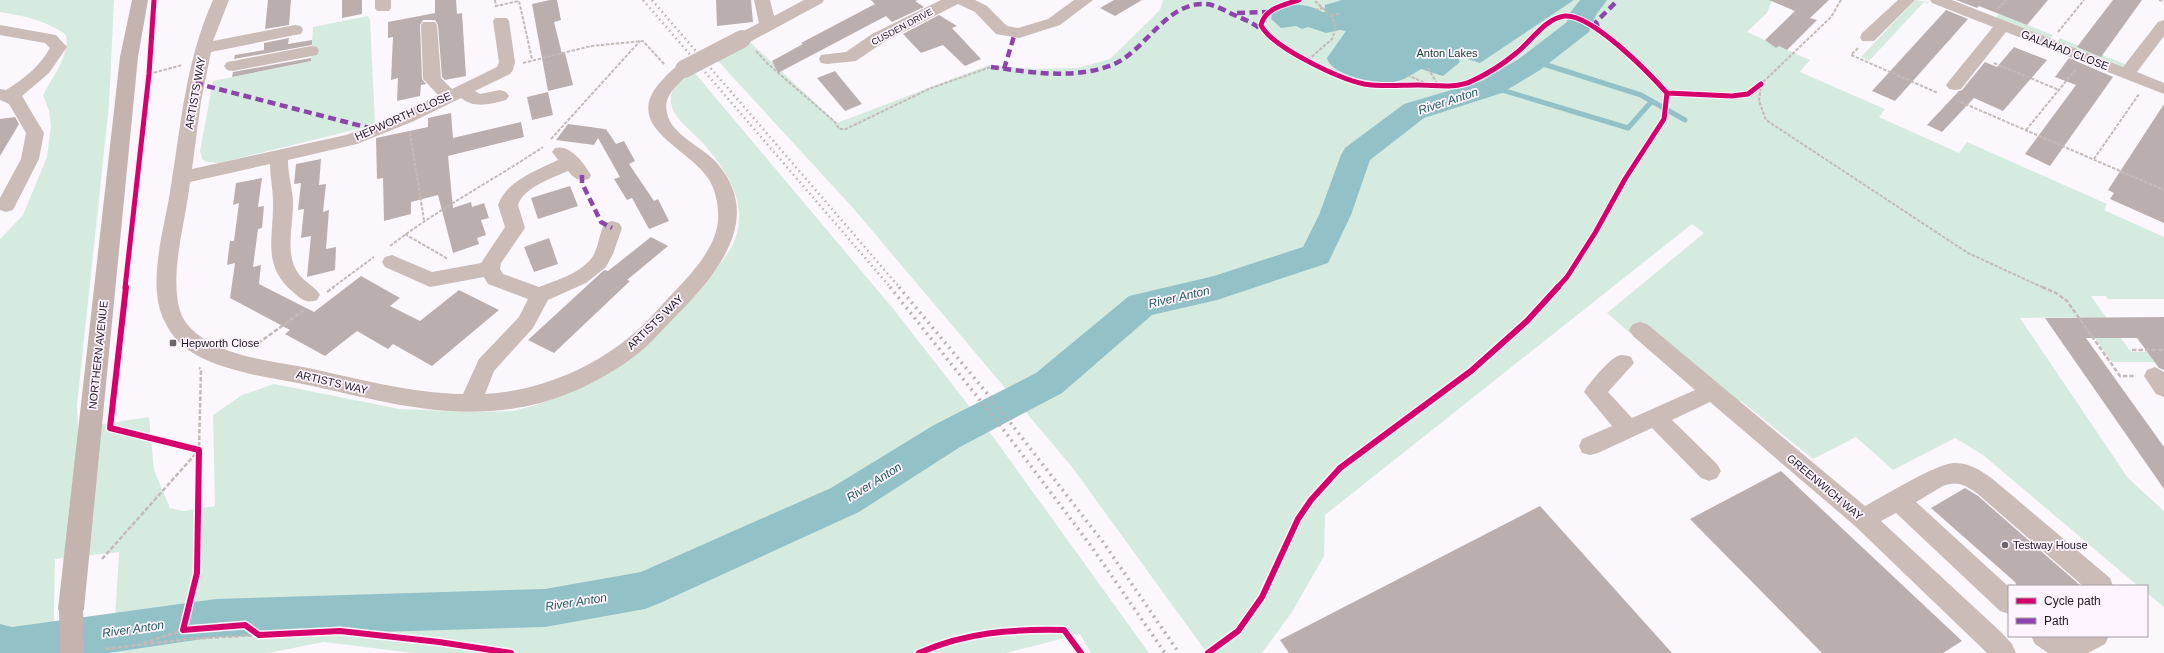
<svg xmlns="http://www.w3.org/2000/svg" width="2164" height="653" viewBox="0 0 2164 653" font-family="Helvetica,sans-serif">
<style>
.green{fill:#d5ebe0}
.water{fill:#93c1c8}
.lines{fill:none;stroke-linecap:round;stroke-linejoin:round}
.stream{stroke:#93c1c8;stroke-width:5}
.river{fill:#93c1c8;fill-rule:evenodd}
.building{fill:#bbaeaf}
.path-far1{stroke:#c4bab9;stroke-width:2;stroke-dasharray:3.5 1.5;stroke-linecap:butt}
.path{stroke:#c4bab9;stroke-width:2.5;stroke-dasharray:4.5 2;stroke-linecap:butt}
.minor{fill:#cbbcb8;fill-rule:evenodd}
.major{fill:#c4b3af;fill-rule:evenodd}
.rail-far1{stroke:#bab1b2;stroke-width:2.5;stroke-dasharray:1.5 3.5;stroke-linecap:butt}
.rail{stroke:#bab1b2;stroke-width:3.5;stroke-dasharray:2 4.5;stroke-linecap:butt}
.minor-bridge{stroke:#cbbcb8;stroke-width:18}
.major-bridge{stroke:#c4b3af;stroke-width:24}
.quiet{stroke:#8e44ad;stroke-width:4.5;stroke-dasharray:8 4.5;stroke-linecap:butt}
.cycleway-far1-casing{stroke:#fef4ff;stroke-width:7}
.cycleway-casing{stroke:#fef4ff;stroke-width:9}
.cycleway-far1{stroke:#d6006c;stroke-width:5}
.cycleway{stroke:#d6006c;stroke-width:6}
.poi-dot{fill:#6c656c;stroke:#fef4ff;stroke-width:1.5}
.labels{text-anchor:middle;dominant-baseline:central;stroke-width:3.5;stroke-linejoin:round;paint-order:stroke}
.far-street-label{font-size:9px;fill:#1e161f;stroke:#fef4ff}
.street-label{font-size:11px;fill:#1e161f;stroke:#fef4ff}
.park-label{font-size:11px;fill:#17422e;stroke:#fef4ff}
.poi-label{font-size:11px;fill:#1e161f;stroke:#fef4ff;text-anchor:start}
.water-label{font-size:12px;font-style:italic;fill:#1e585e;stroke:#fef4ff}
</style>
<rect width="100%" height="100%" fill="#fcf7fc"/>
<path class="green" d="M 0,0 L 114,0 L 109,105 L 77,405 L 78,428 L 149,417 L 154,470 L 170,508 L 183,511 L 215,506 L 213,415 L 242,395 L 274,384 L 400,409 L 478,412 L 513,411 L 536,405 L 563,395 L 703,284 C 715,270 730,255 736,236 C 748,199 723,165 699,139 C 687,126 668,115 671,95 C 673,84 686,78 694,72 L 895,311 L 994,438 L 1149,653 L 1091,653 L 1080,634 L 1006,653 L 413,653 L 324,642 L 268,653 L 113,653 L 119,552 L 55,559 L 53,653 L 0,653 L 0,239 L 23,215 L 47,157 L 51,126 L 49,111 L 43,95 C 52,77 70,56 66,35 C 46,20 24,16 0,12 Z
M 1163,0 L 1772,0 L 1767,13 L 1747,32 L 1810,60 L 1800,72 L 1885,109 L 1879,117 L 1959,153 L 1967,142 L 2107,204 L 2104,210 L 2164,237 L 2164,299 L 2108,299 L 2106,296 L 2091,296 L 2131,352 L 2164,352 L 2164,362 L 2112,362 L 2080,317 L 2020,318 L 2128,478 L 2164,511 L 2164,607 L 2147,593 L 2147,586 L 2138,586 L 1983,455 L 1955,438 L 1893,470 L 1856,437 L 1813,459 L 1741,401 L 1738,402 L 1646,326 L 1631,334 L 1607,313 L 1704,233 L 1692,224 L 1325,515 L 1324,556 L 1292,612 L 1262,653 L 1207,653 L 1072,467 L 853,208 L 718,61 L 751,43 L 837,123 L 989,65 L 1033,69 L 1078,68 L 1110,59 L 1160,10 Z
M 1915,0 L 1929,2 L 1928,4 L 1924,2 L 1869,61 L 1861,57 Z
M 1999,14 L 2053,35 L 2050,40 L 1998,19 L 1996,17 Z
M 368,16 L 370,20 L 375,124 L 362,128 L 219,163 L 206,162 L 202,159 L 200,151 L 213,81 L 311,61 L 313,27 Z
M 2060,38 L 2127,65 L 2121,67 L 2057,42 Z"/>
<path class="water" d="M 1342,0 L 1574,0 L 1480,63 L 1458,56 L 1460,62 L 1443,76 L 1421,69 C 1413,74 1403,81 1393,82 C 1377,84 1331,76 1327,58 L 1346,31 L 1340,30 L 1326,33 L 1308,27 L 1302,29 L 1296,26 L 1281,28 L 1271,19 L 1272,14 C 1285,2 1308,3 1322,12 L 1325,12 L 1325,5 Z
M 1581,0 L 1604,0 L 1598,4 L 1589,17 L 1576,10 L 1581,4 Z"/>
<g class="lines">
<path class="stream" d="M 1534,61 L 1641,95 L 1685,120
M 1492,87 L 1628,128 L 1652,101"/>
<path class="river" d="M 1580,0 L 1607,0 L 1596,15 L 1589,32 L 1540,70 L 1502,93 L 1424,118 L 1370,160 L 1351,215 L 1328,263 L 1217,300 L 1152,315 L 1062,393 L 960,447 L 859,512 L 660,603 L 645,609 L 545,627 L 216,637 L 108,653 L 0,653 L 0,624 L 12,627 L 216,599 L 545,589 L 641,572 L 831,488 L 934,425 L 1036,373 L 1129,296 L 1214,276 L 1303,247 L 1319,215 L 1341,155 L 1345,148 L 1404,104 L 1482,81 L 1520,58 L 1567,22 L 1569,14 Z"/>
</g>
<path class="building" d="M 268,0 L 291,0 L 289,25 L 265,29 Z
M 342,0 L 362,0 L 362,14 L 342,18 Z
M 435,0 L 456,0 L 457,14 L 462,13 L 466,76 L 445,80 L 442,77 L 438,25 L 435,20 L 423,20 L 420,25 L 422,79 L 426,84 L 421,85 L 420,96 L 397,101 L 398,78 L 391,80 L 393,37 L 388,38 L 388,22 L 435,13 Z
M 550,0 L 557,0 L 561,20 L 554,22 L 562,54 L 565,53 L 573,85 L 548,91 L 532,4 Z
M 716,0 L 751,0 L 753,22 L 717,26 Z
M 871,0 L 918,0 L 915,1 L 924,7 L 892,22 L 886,16 L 778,73 L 772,61 L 803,44 L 801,43 L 875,4 Z
M 1114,0 L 1142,0 L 1115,16 L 1100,8 Z
M 1769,0 L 1829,0 L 1810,18 L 1817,20 L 1787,50 L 1779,46 L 1776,48 L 1765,40 L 1795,11 Z
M 1956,0 L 2048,0 L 2027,25 L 1979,6 L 1977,8 Z
M 2113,0 L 2142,0 L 2101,57 L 2077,47 Z
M 1946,10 L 1968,19 L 1895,101 L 1872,91 Z
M 939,15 L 957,26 L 952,28 L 981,59 L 965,66 L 943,45 L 921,53 L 903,34 Z
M 289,38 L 288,44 L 312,40 L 312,45 L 234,59 L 235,55 L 264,50 L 264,43 Z
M 2014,47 L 2047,60 L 2003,111 L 1974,98 L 1942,132 L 1927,125 L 1959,91 L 1962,90 L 1985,62 L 1997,67 Z
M 311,58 L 311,61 L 232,77 L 233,72 Z
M 2069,58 L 2113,77 L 2050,166 L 2025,154 L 2076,85 L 2055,77 Z
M 835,71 L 843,81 L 862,104 L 845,111 L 817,78 Z
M 548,92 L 553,115 L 532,120 L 527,97 Z
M 2164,104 L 2164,223 L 2110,199 L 2114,193 L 2108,190 Z
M 451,113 L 453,138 L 521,122 L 524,137 L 448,156 L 453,208 L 471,202 L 472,207 L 484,203 L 489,218 L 481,220 L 486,235 L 477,238 L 479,244 L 453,253 L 438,195 L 411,202 L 411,214 L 384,221 L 383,178 L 377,179 L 376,138 L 428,127 L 428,118 Z
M 15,117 L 19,124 L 0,156 L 0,119 Z
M 568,124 L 605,129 L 604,130 L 606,129 L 616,144 L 624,141 L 635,161 L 629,164 L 654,201 L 658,199 L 669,221 L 649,229 L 632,198 L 627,200 L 614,179 L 620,177 L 598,138 L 594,145 L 556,140 Z
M 321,159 L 319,185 L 326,184 L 323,212 L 329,210 L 326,249 L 336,247 L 335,270 L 307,277 L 311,236 L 301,238 L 304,209 L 298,210 L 301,183 L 294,184 L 296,164 Z
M 262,178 L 258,207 L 264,206 L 262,228 L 258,229 L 253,267 L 261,265 L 259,284 L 314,312 L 361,276 L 400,298 L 390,306 L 420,321 L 459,290 L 499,310 L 432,366 L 393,344 L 388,349 L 357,331 L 325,356 L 285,334 L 290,330 L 230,298 L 235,263 L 227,265 L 230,241 L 234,241 L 239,203 L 233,205 L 236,183 Z
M 570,186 L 578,206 L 538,219 L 531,198 Z
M 651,237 L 668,246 L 627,280 L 630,281 L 554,353 L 528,340 L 603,271 L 605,270 L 608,271 Z
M 549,238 L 558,264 L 534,272 L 524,247 Z
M 2164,317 L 2164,370 L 2159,368 L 2137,338 L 2086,338 L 2164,447 L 2164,489 L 2045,318 Z
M 1781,471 L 1962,641 L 1943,653 L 1822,653 L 1690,519 Z
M 1965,488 L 1978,496 L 2081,586 L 2017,586 L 2015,582 L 1931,508 Z
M 1540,506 L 1672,653 L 1289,653 L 1280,640 Z"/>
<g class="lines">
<path class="path-far1" d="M 495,0 L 496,6 L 519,1 L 532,59
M 1841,0 L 1831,17 L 1761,84 L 1759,101 L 1766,120 L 1968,253 L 2044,288
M 2159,0 L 2164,1
M 1998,9 L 2006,0
M 1315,10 L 1323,8
M 1331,15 L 1340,14
M 2058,32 L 2084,0
M 1858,48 L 1851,55 L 1938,93
M 756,51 L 768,64 L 835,122 L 839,129 L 846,129 L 931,88 L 991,67
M 1308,60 L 1332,39 L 1336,28 L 1332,17 L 1314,0
M 523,63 L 591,46 L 643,41 L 665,65
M 1994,63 L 2059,90
M 1428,68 L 1438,85
M 149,74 L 182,65
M 1407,75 L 1428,84
M 1956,100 L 2164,190
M 2026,130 L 2076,69
M 410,133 L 424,220
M 551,139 L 640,41
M 2094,159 L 2139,94
M 405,234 L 448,259
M 390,246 C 438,209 492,181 543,147
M 332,288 L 374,257"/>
<path class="path" d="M 2042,287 L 2056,293 L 2067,301 L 2120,376 L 2136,376
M 327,292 L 334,287
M 253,347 L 304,310
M 2132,350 L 2164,350
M 102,559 L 199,450 L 201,369 L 199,368
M 143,643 L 183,630 L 197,573
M 105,649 L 188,639 L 259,635"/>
<path class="minor" d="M 213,0 L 229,0 L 213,41 L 295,25 L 301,26 L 303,30 L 301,34 L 295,35 L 211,52 L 201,101 L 192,169 L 346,135 L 402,113 L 438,95 L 423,79 L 421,25 L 423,22 L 435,22 L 437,25 L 441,78 L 452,89 L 497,67 L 499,62 L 493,21 L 495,18 L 507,18 L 509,21 L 515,62 L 513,70 L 510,74 L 475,91 L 480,94 L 500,90 L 506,92 L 509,96 L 506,100 C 490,104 475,109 461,98 L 414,121 L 357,144 L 288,160 C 288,174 292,187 293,200 C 294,223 284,253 298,273 C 304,282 315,286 320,295 L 317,300 C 306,304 301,299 293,292 C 261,265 274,237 273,201 C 273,189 270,177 270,164 L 190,182 C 186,221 169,273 180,311 C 186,329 204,340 219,347 C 246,359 279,362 308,368 C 360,379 409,393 463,394 L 479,359 L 519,317 L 528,299 L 488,284 L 484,277 L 430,287 L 385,267 L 382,262 L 385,257 L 392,255 L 432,272 L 481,263 L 505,227 L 498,205 C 507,180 536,171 558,160 L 552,152 L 555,148 C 570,144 584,163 591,175 L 589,179 C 578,182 574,178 568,171 C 552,178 523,188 518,205 L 525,228 L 501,263 L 500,269 L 503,274 L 539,287 C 557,280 582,273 593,256 C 599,246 599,233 605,223 L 612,221 L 619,223 L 622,228 L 613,254 L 606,267 L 586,283 L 548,300 L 533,328 L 494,371 L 485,394 C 536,391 587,371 627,339 C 644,326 659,308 674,292 C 692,273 715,249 718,221 C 719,207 716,190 708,178 C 685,145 617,125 665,77 C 673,69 679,62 690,65 L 693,69 C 682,83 662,93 667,113 C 671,135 703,147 717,163 C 767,221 712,280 670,322 C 660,332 651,343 640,352 C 606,379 559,402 516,408 C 444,420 377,400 308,385 C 272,378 231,373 198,356 C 183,348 172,337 165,322 C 146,287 164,230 170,192 C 181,127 185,62 213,0 Z
M 375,0 L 391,0 L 391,8 L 389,11 L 377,11 L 375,8 Z
M 754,0 L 770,0 L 774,16 L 804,0 L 824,0 L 822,3 L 748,43 L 736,43 L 734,39 L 736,35 L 759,23 Z
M 941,0 L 975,0 L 987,6 L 1007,26 L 1018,28 L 1048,19 L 1074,0 L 1093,0 L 1060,25 L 1019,38 L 996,34 L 975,12 L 958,4 L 884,42 L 856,61 L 827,64 L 821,63 L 819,59 L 821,55 L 846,52 L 872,34 Z
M 1898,0 L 1915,0 L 1874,41 L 1862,41 L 1860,37 L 1862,33 Z
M 1930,0 L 1952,0 L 2123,67 L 2158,22 L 2164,20 L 2164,36 L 2137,72 L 2164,83 L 2164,94 L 2006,32 L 1961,89 L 1955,90 L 1949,89 L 1946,85 L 1949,81 L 1993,27 L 1932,3 Z
M 0,25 L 56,35 L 67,47 L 49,73 L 22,96 L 44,133 L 39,159 L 13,210 L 6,212 L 0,210 L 0,198 L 21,159 L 26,133 L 9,104 L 0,100 L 0,89 L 6,90 C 24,79 40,66 50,48 L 45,43 L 0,35 Z
M 311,46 L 317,47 L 319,51 L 317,55 L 233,71 L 227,70 L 224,66 L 227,62 L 233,61 Z
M 1640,322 L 1647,324 L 1865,506 C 1884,496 1934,465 1953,463 C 1969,462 1984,472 1995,481 L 2110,578 L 2113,586 L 2083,586 L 1979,495 C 1951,473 1944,487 1916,502 L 2009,587 L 2009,614 L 2000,611 L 1896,513 L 1881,521 L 2002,633 L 2012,644 L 2016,653 L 1987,653 L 1855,526 L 1710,402 L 1672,420 L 1717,464 L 1721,471 L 1717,478 L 1709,481 L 1701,478 L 1652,428 L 1598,453 L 1590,455 L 1582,453 L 1579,446 L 1582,439 L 1612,426 L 1584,392 C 1589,383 1607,362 1616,357 C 1621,354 1625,355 1631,357 L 1634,363 L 1608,392 L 1632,418 L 1695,390 L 1633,336 L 1629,330 L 1633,324 Z
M 2155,367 L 2164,372 L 2164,397 L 2156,394 L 2144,376 L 2147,370 Z
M 2031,636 L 2109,636 L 2105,644 L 2088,653 L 2048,653 L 2035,644 Z"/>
<path class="major" d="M 132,0 L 148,0 L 138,57 L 84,609 L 80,618 L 71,621 L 62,618 L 58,609 L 120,57 Z"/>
<path class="rail-far1" d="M 643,0 L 891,288
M 652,0 L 900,288"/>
<path class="rail" d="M 890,287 L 1006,433 L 1091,546 L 1165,653
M 899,287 L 995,403 L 1103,542 L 1179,653"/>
<path class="minor-bridge" d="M 684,69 L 742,39"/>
<path class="major-bridge" d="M 71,609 L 72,653"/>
<path class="quiet" d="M 1237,13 L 1269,12
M 1598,28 L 1596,22 L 1618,0
M 991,67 C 1030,72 1073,80 1112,65 C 1145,52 1165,3 1204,4 C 1213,4 1222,9 1230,13 C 1241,18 1252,22 1262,30
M 1004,69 L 1015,33
M 195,83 L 377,130
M 582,175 L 582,183 L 601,222 L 612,228"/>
<g class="cycleway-far1-casing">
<path id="cycleway-far1" d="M 1299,0 C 1284,5 1265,8 1261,25 C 1271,47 1340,79 1364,84 C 1382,87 1400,85 1418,85 C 1436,85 1455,89 1472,81 C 1487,74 1502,65 1515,54 C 1530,43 1545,18 1565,16 C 1592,14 1649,73 1667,93 L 1732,96 L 1748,94 L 1761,84
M 125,288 L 149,74 L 154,0
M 1557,288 L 1567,277 L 1595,233 L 1625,179 L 1664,119 L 1667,93"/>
</g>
<g class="cycleway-casing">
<path id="cycleway" d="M 126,287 L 110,428 L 199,450 L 197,573 L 183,630 L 245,625 L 259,635 L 340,631 L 439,642 L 511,653
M 919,653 C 966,632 1013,629 1064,630 L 1081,653
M 1208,653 L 1238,631 L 1262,597 L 1298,519 L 1311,500 L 1340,468 L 1471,371 L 1527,321 L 1558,287"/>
</g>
<use href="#cycleway-far1" class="cycleway-far1"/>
<use href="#cycleway" class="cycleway"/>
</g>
<g class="poi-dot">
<rect x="169" y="339" width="8" height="8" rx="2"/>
<circle cx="2005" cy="545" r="4"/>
</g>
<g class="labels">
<g class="far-street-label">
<text transform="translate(902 27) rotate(-28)">CUSDEN DRIVE</text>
</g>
<g class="street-label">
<text transform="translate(2065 50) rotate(21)">GALAHAD CLOSE</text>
<text transform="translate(195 93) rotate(-80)">ARTISTS WAY</text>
<text transform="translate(403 116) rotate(-24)">HEPWORTH CLOSE</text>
<text transform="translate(655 322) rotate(-44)">ARTISTS WAY</text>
<text transform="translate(98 355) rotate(-84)">NORTHERN AVENUE</text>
<text transform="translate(332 382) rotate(13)">ARTISTS WAY</text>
<text transform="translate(1825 487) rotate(40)">GREENWICH WAY</text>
</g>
<g class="park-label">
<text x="1447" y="53">Anton Lakes</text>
</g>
<g class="poi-label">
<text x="181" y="343">Hepworth Close</text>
<text x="2013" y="545">Testway House</text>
</g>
<g class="water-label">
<text transform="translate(1448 101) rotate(-18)">River Anton</text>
<text transform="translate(1179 297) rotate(-13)">River Anton</text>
<text transform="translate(874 482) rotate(-32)">River Anton</text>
<text transform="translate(576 602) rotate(-9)">River Anton</text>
<text transform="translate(133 629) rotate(-8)">River Anton</text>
</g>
</g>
<rect x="2008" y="585" width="140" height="52" fill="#fef4ff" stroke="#a49ba5"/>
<rect x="2016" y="598" width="20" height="6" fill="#d6006c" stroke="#a49ba5"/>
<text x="2044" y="605" font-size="12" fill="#1e161f">Cycle path</text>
<rect x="2016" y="618" width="20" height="6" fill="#8e44ad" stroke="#a49ba5"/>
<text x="2044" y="625" font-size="12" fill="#1e161f">Path</text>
</svg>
